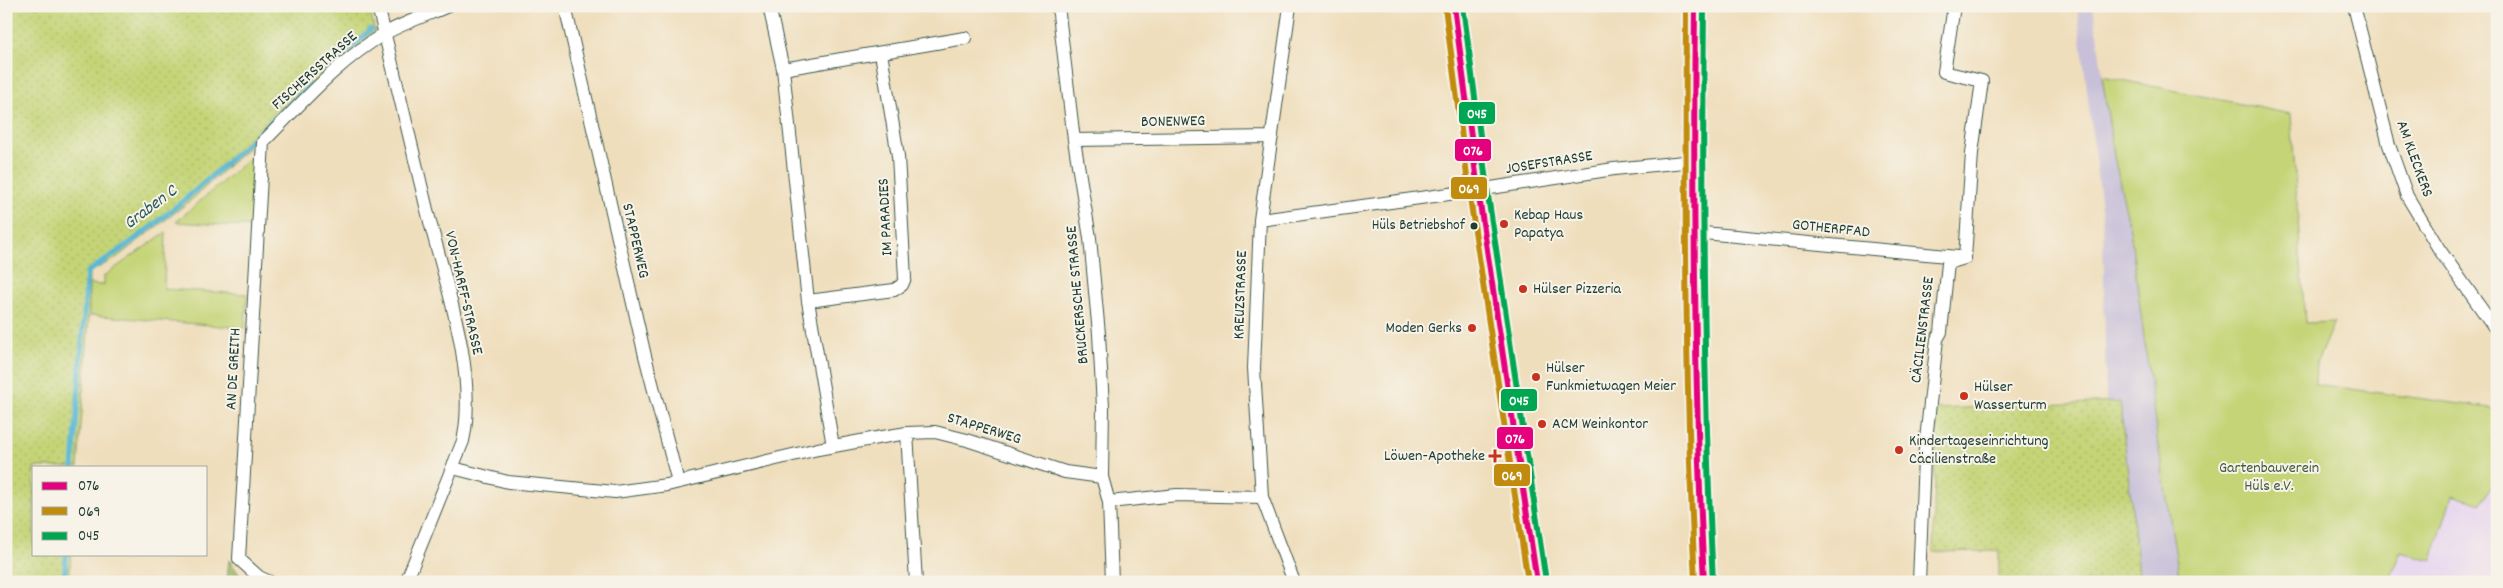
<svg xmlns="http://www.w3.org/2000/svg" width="2503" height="588" viewBox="0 0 2503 588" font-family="Dekko,sans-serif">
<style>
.built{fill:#e6d3f0}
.railway{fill:#c8c0d8}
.grass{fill:url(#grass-dots);stroke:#728855}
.forest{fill:url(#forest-firs);stroke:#5d7a4e}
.garden{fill:#c4d476;stroke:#728855}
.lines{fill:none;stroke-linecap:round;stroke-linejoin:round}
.stream{stroke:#58b8d6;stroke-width:5}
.minor-casing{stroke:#3e5548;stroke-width:14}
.tertiary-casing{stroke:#3e5548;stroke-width:17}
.minor{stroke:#fff;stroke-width:12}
.tertiary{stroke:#fff;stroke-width:15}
.bus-1-casing{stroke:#f7f3e8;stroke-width:10}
.bus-2-casing{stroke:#f7f3e8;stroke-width:10}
.bus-3-casing{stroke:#f7f3e8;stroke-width:10}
.bus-1{stroke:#e5007d;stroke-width:6}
.bus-2{stroke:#c18c0d;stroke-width:6}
.bus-3{stroke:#00a651;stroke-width:6}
.poi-dot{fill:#c8321e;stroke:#f7f3e8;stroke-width:2}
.bus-dot{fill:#1f3d34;stroke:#f7f3e8;stroke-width:2}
.labels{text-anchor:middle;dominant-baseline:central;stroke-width:4;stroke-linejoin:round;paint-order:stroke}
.bus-label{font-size:15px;fill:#1f3d34;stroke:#f7f3e8;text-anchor:end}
.street-label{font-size:16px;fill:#1f3d34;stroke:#f7f3e8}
.poi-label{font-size:16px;fill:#1f3d34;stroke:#f7f3e8;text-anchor:start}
.park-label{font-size:16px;fill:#405b41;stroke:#f7f3e8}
.water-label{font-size:18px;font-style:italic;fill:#2d5c5c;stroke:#f7f3e8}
.line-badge{stroke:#f7f3e8;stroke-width:2}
.badge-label{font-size:14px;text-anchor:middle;font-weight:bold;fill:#fff}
</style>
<defs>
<pattern id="grass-dots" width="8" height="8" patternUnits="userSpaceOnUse" patternTransform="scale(1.25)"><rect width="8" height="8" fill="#c4d476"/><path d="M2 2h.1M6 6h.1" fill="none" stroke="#a8b767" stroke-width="1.8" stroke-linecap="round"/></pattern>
<pattern id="forest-firs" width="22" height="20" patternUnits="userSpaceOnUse" patternTransform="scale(1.25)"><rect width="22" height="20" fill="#9bb667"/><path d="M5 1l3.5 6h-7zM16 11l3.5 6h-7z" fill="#7e9556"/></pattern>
</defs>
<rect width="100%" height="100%" fill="#f7f3e8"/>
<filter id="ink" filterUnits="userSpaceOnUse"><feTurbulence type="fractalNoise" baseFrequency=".02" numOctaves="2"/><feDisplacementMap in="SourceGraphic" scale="10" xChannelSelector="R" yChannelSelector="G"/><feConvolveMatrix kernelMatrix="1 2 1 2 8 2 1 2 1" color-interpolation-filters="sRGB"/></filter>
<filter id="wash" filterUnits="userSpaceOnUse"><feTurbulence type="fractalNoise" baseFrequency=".0096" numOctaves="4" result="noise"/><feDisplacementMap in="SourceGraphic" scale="20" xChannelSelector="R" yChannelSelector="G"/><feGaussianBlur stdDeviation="1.12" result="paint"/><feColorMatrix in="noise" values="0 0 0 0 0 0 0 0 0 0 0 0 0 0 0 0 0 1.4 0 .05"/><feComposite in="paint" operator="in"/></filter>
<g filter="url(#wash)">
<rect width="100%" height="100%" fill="#efdebc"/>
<path class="built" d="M 2497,477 L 2497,582 L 2389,582 L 2400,552 L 2432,560 L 2452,495 L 2480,504 Z"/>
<path class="railway" d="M 2077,6 L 2093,6 L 2114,156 L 2130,230 L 2157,437 L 2180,582 L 2140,582 L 2120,403 L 2106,403 L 2103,225 Z"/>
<path class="grass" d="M 6,6 L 369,6 L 375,31 L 191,200 L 116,258 L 89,273 L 89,315 L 78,467 L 34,467 L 34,554 L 71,554 L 69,582 L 6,582 Z
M 2120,402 L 2140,582 L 1999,582 L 1999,551 L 1933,552 L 1937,409 Z"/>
<path class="forest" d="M 229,560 L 241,577 L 251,582 L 223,582 L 227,580 Z"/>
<path class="garden" d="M 2102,76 L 2291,114 L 2305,323 L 2334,322 L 2316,364 L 2315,384 L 2497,409 L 2497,477 L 2481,504 L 2452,495 L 2432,560 L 2400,552 L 2389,582 L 2180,582 L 2157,437 L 2130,230 L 2114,156 Z
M 258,151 L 252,227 L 176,222 Z
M 166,232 L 164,289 L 247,294 L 245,328 L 89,315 L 89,284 L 104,285 L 104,276 Z"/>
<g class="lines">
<path class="stream" d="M 335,63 L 371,29
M 73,467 L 87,272 C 170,220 239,151 310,85
M 64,582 L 66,554"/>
</g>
</g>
<g filter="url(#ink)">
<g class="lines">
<g class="minor-casing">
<path id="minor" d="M 378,6 C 395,75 411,145 428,214 C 445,282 478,373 463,441 L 406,582
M 565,6 L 645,356 L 678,482
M 769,6 L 783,69 L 808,301 L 833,446
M 1058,6 L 1074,140 L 1090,238 L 1099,334 L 1103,407 L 1102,477 L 1109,502 L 1112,582
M 1290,6 L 1260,220 L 1254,368 L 1262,497 L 1294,582
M 2354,6 L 2389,145 L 2407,196 L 2439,249 L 2497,331
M 783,69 L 965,38
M 1074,140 L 1272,137
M 1260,220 L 1478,190 L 1614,169 L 1694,161
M 1693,232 L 1958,257
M 808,301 L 894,290 L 902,285 L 905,278 L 898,156 L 881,53
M 907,433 L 916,582
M 453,468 L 508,482 L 615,492 L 667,485 L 818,449 L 877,438 L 907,433 L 935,432 L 967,440 L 1065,472 L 1102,477
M 1109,502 L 1177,495 L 1262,497
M 270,582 L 259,577 L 239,559 L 263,142 C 301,104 338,61 384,34 C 403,23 427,15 448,6
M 1919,582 L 1924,458 L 1937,339 L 1941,332 L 1948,263 L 1965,258 L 1972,153 L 1982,81 L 1944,72 L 1954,6"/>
</g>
<g class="tertiary-casing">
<path id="tertiary" d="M 1454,6 L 1478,190 L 1537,582
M 1695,6 L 1693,232 L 1697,445 L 1704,582"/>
</g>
<use href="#minor" class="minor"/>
<use href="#tertiary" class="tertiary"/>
<g class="bus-1-casing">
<path id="bus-1" d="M 1454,6 L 1478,190 L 1537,582
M 1695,6 C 1693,198 1694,390 1704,582"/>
</g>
<g class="bus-2-casing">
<path id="bus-2" d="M 1686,6 C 1685,198 1685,390 1695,582
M 1445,7 L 1469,191 L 1528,582"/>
</g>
<g class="bus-3-casing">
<path id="bus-3" d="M 1463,6 L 1487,189 L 1546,581
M 1704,6 C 1702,198 1703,390 1713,582"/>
</g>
<use href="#bus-1" class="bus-1"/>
<use href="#bus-2" class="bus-2"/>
<use href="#bus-3" class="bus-3"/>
</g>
</g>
<g class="poi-dot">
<circle cx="1504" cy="224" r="5"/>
<circle cx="1523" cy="289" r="5"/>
<circle cx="1472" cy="328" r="5"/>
<circle cx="1536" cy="377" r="5"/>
<circle cx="1964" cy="396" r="5"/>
<circle cx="1542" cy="424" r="5"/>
<circle cx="1899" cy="450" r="5"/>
<path d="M1492.5 448.5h5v5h5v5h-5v5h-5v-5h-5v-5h5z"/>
</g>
<circle class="bus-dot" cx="1474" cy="226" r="4.5"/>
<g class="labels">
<g class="bus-label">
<text x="1465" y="226">Hüls Betriebshof</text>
</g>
<g class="street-label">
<text transform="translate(315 71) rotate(-42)">FISCHERSSTRASSE</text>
<text transform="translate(1173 122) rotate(-1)">BONENWEG</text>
<text transform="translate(2414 159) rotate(70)">AM KLECKERS</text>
<text transform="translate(1549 163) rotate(-9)">JOSEFSTRASSE</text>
<text transform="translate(886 217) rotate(-93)">IM PARADIES</text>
<text transform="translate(1831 229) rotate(6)">GOTHERPFAD</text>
<text transform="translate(635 241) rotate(77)">STAPPERWEG</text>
<text transform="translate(463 293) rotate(77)">VON-HARFF-STRASSE</text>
<text transform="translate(1078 295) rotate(-95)">BRUCKERSCHE STRASSE</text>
<text transform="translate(1241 295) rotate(-88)">KREUZSTRASSE</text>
<text transform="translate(1923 330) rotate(-83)">CÄCILIENSTRASSE</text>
<text transform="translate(234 369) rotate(-87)">AN DE GREITH</text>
<text transform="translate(984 429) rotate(17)">STAPPERWEG</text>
</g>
<g class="poi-label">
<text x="1514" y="215">Kebap Haus<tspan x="1514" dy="18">Papatya</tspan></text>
<text x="1533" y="289">Hülser Pizzeria</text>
<text x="1462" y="328" text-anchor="end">Moden Gerks</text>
<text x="1546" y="368">Hülser<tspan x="1546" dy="18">Funkmietwagen Meier</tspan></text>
<text x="1974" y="387">Hülser<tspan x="1974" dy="18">Wasserturm</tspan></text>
<text x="1552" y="424">ACM Weinkontor</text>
<text x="1909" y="441">Kindertageseinrichtung<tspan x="1909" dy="18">Cäcilienstraße</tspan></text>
<text x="1485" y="456" text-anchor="end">Löwen-Apotheke</text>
</g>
<g class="park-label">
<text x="2269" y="468">Gartenbauverein<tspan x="2269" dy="18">Hüls e.V.</tspan></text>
</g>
<g class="water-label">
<text transform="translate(151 208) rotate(-37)">Graben C</text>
</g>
</g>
<g class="line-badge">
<rect x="1458" y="101" width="38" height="24" rx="5" fill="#00a651"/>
<rect x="1454" y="138" width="38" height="24" rx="5" fill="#e5007d"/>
<rect x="1450" y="176" width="38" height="24" rx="5" fill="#c18c0d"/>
<rect x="1500" y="388" width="38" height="24" rx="5" fill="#00a651"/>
<rect x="1496" y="426" width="38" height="24" rx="5" fill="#e5007d"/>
<rect x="1493" y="463" width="38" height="24" rx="5" fill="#c18c0d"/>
</g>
<g class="badge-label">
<text x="1477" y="118">045</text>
<text x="1473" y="155">076</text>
<text x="1469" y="193">069</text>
<text x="1519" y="405">045</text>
<text x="1515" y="443">076</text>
<text x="1512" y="480">069</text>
</g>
<rect width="2503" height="588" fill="none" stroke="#f7f3e8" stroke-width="25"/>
<rect x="32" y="466" width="175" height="90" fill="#f7f3e8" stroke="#a1aaa0"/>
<rect x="42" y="482" width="25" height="8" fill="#e5007d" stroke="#a1aaa0"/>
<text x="78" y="490" font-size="15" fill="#1f3d34">076</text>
<rect x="42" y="507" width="25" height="8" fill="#c18c0d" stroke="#a1aaa0"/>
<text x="78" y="516" font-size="15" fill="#1f3d34">069</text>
<rect x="42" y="532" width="25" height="8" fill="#00a651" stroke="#a1aaa0"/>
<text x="78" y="540" font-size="15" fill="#1f3d34">045</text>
</svg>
